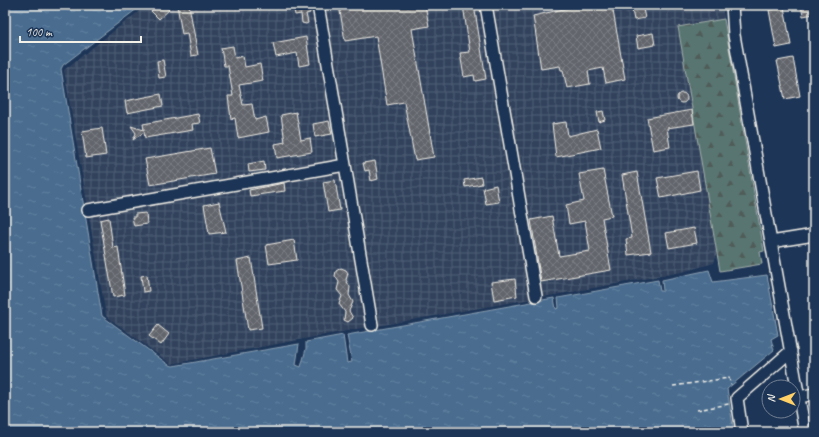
<svg xmlns="http://www.w3.org/2000/svg" width="819" height="437" viewBox="0 0 819 437" font-family="Caveat,sans-serif">
<style>
.industrial{fill:url(#industrial-grid)}
.forest{fill:url(#forest-firs);stroke:#a6b2ac}
.water{fill:url(#water-ripples);stroke:#8da1b3}
.building{fill:url(#building-cross-hatch);stroke:#f4f1e8}
.lines{fill:none;stroke-linecap:round;stroke-linejoin:round}
.minor-casing{stroke:#f4f1e8;stroke-width:14}
.path{stroke:#f4f1e8;stroke-width:1.5;stroke-dasharray:4 3;stroke-linecap:butt}
.minor{stroke:#1d3557;stroke-width:11}
</style>
<defs>
<pattern id="industrial-grid" width="8" height="8" patternUnits="userSpaceOnUse"><rect width="8" height="8" fill="#32435d"/><path d="M0 4h8M4 0v8" fill="none" stroke="#505f74"/></pattern>
<pattern id="forest-firs" width="22" height="20" patternUnits="userSpaceOnUse"><rect width="22" height="20" fill="#587471"/><path d="M5 1l3.5 6h-7zM16 11l3.5 6h-7z" fill="#505c59"/></pattern>
<pattern id="water-ripples" width="26" height="14" patternUnits="userSpaceOnUse"><rect width="26" height="14" fill="#486c8f"/><path d="M2 4q2-2 4 0t4 0M15 11q2-2 4 0t4 0" fill="none" stroke="#63819f"/></pattern>
<pattern id="building-cross-hatch" width="8" height="8" patternUnits="userSpaceOnUse"><rect width="8" height="8" fill="#62656c"/><path d="M0 0l8 8M0 8l8-8" fill="none" stroke="#797c81"/></pattern>
</defs>
<rect width="100%" height="100%" fill="#1d3557"/>
<filter id="ink" filterUnits="userSpaceOnUse"><feTurbulence type="fractalNoise" baseFrequency=".025" numOctaves="2"/><feDisplacementMap in="SourceGraphic" scale="8" xChannelSelector="R" yChannelSelector="G"/><feConvolveMatrix kernelMatrix="1 2 1 2 8 2 1 2 1" color-interpolation-filters="sRGB"/></filter>
<g filter="url(#ink)">
<path class="industrial" d="M 147,5 L 313,5 L 338,157 L 335,161 L 87,203 L 64,70 Z
M 323,5 L 482,5 L 531,299 L 377,326 Z
M 492,5 L 722,5 L 724,19 L 678,28 L 717,252 L 714,263 L 682,272 L 543,297 Z
M 338,173 L 342,176 L 367,327 L 171,364 L 106,316 L 89,216 Z"/>
<path class="forest" d="M 724,19 L 764,251 L 760,252 L 762,264 L 720,271 L 678,27 Z"/>
<path class="water" d="M 5,5 L 142,5 L 63,65 L 61,69 L 102,316 L 169,365 L 173,366 L 299,344 L 296,365 L 301,367 L 306,349 L 306,342 L 343,335 L 347,363 L 352,362 L 347,335 L 554,298 L 556,309 L 559,308 L 558,298 L 658,280 L 660,291 L 663,291 L 662,280 L 709,270 L 713,282 L 767,275 L 778,335 L 771,339 L 774,350 L 727,389 L 734,432 L 5,432 Z"/>
<path class="building" d="M 158,5 L 164,5 L 169,10 L 159,19 L 151,11 Z
M 177,5 L 189,5 L 198,55 L 191,56 L 187,33 L 182,34 Z
M 293,5 L 309,5 L 310,13 L 306,14 L 308,23 L 306,24 L 302,23 L 301,14 L 295,15 Z
M 339,5 L 425,5 L 429,26 L 412,29 L 434,157 L 415,160 L 404,102 L 387,105 L 376,36 L 345,41 Z
M 463,5 L 474,5 L 486,79 L 475,81 L 474,75 L 464,77 L 460,53 L 470,52 Z
M 581,5 L 612,5 L 625,79 L 606,83 L 603,68 L 588,71 L 590,84 L 567,88 L 563,70 L 561,70 L 560,66 L 541,69 L 533,16 Z
M 631,5 L 642,5 L 645,18 L 634,20 Z
M 801,5 L 814,5 L 814,14 L 803,16 Z
M 784,7 L 791,45 L 776,48 L 769,10 Z
M 653,33 L 655,45 L 638,48 L 636,36 Z
M 306,37 L 310,64 L 299,66 L 297,53 L 276,57 L 273,43 Z
M 233,46 L 235,58 L 243,56 L 245,67 L 260,64 L 263,81 L 239,85 L 243,105 L 252,104 L 255,120 L 266,117 L 269,132 L 238,138 L 235,118 L 231,119 L 228,96 L 233,96 L 228,66 L 224,66 L 221,48 Z
M 793,58 L 800,96 L 785,99 L 777,61 Z
M 163,60 L 166,77 L 159,78 L 157,61 Z
M677 98a5 5 0 1 1 10 0a5 5 0 1 1-10 0Z
M 161,94 L 163,106 L 127,113 L 125,101 Z
M 692,110 L 694,124 L 667,128 L 670,147 L 653,150 L 647,118 Z
M 603,111 L 605,120 L 599,122 L 597,112 Z
M 296,112 L 301,140 L 310,138 L 312,152 L 277,158 L 275,144 L 285,142 L 281,115 Z
M 198,114 L 200,123 L 192,124 L 193,130 L 145,138 L 144,132 L 133,140 L 136,133 L 131,126 L 144,130 L 143,124 Z
M 329,121 L 332,134 L 315,137 L 313,124 Z
M 566,122 L 568,136 L 597,129 L 601,148 L 556,157 L 552,124 Z
M 102,128 L 106,155 L 86,158 L 82,131 Z
M 210,148 L 215,174 L 150,185 L 145,159 Z
M 264,161 L 265,170 L 249,172 L 248,164 Z
M 375,161 L 378,179 L 371,181 L 369,170 L 365,171 L 363,163 Z
M 603,170 L 612,216 L 602,218 L 611,270 L 541,282 L 531,220 L 552,216 L 559,256 L 590,251 L 585,221 L 569,224 L 566,205 L 584,201 L 579,174 Z
M 697,171 L 700,190 L 661,198 L 657,178 Z
M 637,172 L 651,252 L 628,255 L 626,239 L 632,238 L 622,175 Z
M 481,177 L 482,184 L 465,187 L 464,180 Z
M 335,180 L 340,210 L 328,212 L 323,182 Z
M 284,183 L 285,191 L 250,196 L 249,190 Z
M 496,185 L 499,202 L 486,204 L 483,188 Z
M 219,202 L 226,232 L 209,234 L 204,205 Z
M 146,213 L 147,224 L 134,226 L 132,217 L 135,217 L 135,214 Z
M 109,218 L 113,248 L 118,247 L 125,295 L 113,297 L 100,220 Z
M 694,228 L 697,243 L 669,248 L 666,233 Z
M 294,240 L 297,260 L 269,264 L 266,245 Z
M 251,258 L 262,328 L 248,330 L 237,261 Z
M 341,268 L 346,270 L 348,273 L 346,280 L 350,287 L 349,295 L 353,302 L 349,311 L 353,318 L 348,322 L 344,320 L 345,312 L 339,304 L 342,296 L 337,290 L 339,282 L 335,276 L 336,271 Z
M 147,275 L 149,291 L 143,292 L 141,276 Z
M 515,279 L 517,296 L 494,300 L 491,282 Z
M 158,325 L 169,334 L 161,345 L 149,336 Z"/>
<g class="lines">
<g class="minor-casing">
<path id="minor" d="M 318,5 L 372,325
M 486,5 L 536,296
M 732,5 L 734,35 L 805,432
M 88,210 L 345,165
M 771,242 L 814,235
M 799,397 L 814,394
M 742,432 L 737,398 L 791,351"/>
</g>
<path class="path" d="M 673,386 L 729,378 L 731,385
M 697,410 L 729,404"/>
<use href="#minor" class="minor"/>
</g>
</g>
<rect width="819" height="437" fill="none" stroke="#1d3557" stroke-width="20"/>
<rect x="10" y="10" width="799" height="417" fill="none" stroke="#f4f1e8" stroke-width="1.5" filter="url(#ink)"/>
<g transform="translate(781 399) rotate(270)"><circle r="19" fill="#1d3557" stroke="#738091"/>
<path d="M0-3L7 15L0 10L-7 15Z" fill="#ffd166"/>
<text y="-6" font-size="11" font-weight="bold" text-anchor="middle" fill="#f4f1e8">N</text>
</g>
<path d="M20 36v6h121v-6" fill="none" stroke="#f4f1e8" stroke-width="2"/>
<text x="26" y="36" font-size="12" fill="#f4f1e8" stroke="#1d3557" stroke-width="3" paint-order="stroke">100 m</text>
</svg>
